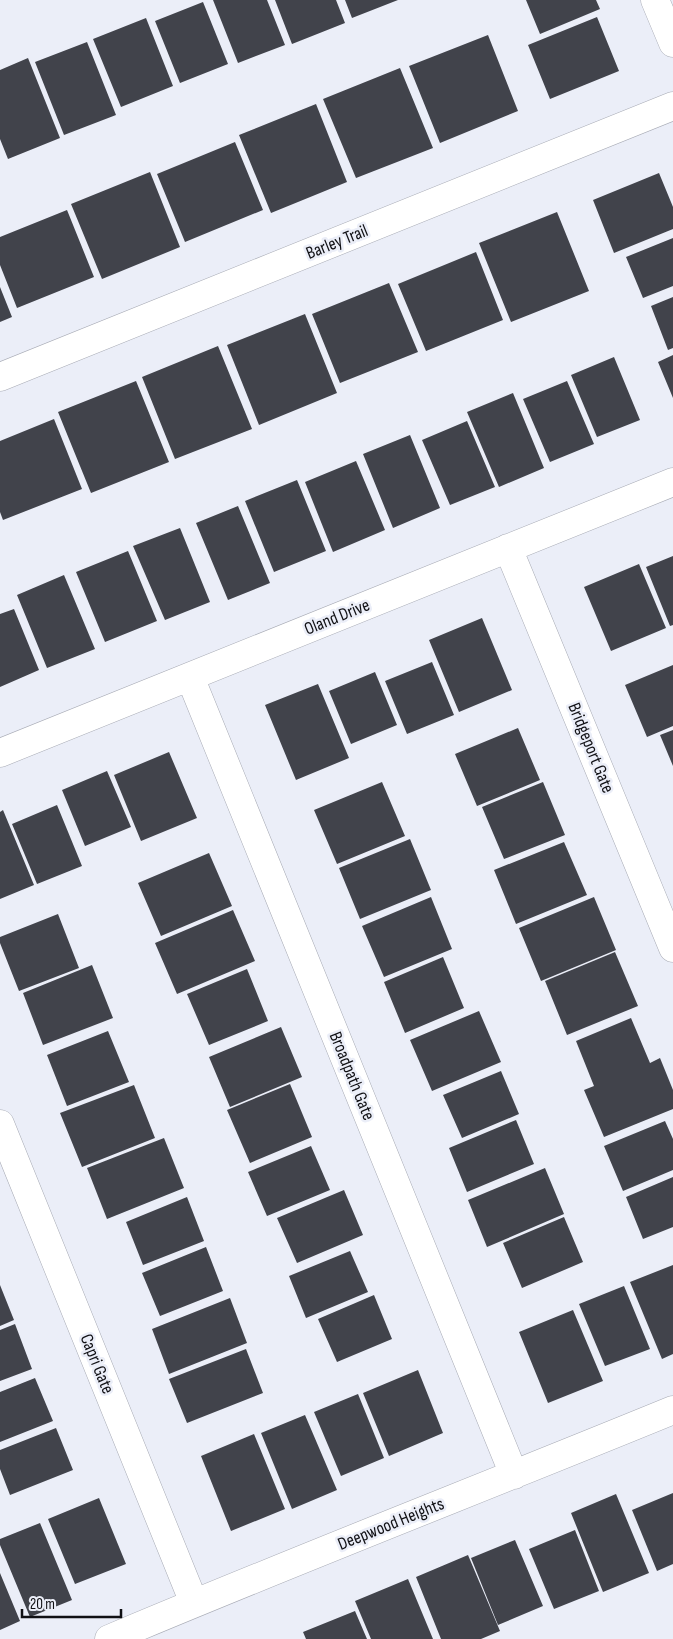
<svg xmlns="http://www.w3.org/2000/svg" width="673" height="1639" viewBox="0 0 673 1639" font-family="'Sofia Sans Condensed',sans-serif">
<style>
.building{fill:#41434b}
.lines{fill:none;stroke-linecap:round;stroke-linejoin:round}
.street-casing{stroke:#a8abb5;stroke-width:29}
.secondary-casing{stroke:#a8abb5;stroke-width:29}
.street{stroke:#fff;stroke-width:28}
.secondary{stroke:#fff;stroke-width:28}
.labels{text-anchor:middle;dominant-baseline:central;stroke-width:5;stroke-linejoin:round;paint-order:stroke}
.street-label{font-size:18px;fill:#101014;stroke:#ebeef8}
</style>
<rect width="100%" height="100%" fill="#ebeef8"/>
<path class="building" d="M 213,0 L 267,0 L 285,45 L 238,63 Z
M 275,0 L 336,0 L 345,23 L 292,44 Z
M 345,0 L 398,0 L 352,18 Z
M 526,0 L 596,0 L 600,9 L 540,34 Z
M 203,2 L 228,64 L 180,83 L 155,21 Z
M 597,17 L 619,71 L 550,99 L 528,45 Z
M 146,18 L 173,86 L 121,107 L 93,39 Z
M 488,35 L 518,111 L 440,143 L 409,66 Z
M 87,42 L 116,115 L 64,135 L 35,62 Z
M 28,58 L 60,138 L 8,159 L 0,139 L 0,70 Z
M 400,68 L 433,148 L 356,178 L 323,99 Z
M 316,104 L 347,182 L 271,213 L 239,135 Z
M 235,142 L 263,210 L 185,242 L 157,174 Z
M 150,172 L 180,247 L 102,279 L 71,204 Z
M 659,173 L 673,207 L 673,229 L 614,253 L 593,200 Z
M 67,210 L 94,277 L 17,308 L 0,265 L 0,237 Z
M 557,212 L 589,291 L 511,322 L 479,243 Z
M 673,238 L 673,286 L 643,298 L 626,257 Z
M 476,252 L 503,320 L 426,351 L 398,284 Z
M 389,283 L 418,352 L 340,383 L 312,314 Z
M 0,287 L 12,317 L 0,322 Z
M 673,297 L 673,348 L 668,350 L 651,306 Z
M 305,314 L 337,393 L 259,425 L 227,345 Z
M 218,346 L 252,429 L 175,459 L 142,377 Z
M 673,355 L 673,398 L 658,362 Z
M 614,357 L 640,420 L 597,437 L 571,375 Z
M 136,381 L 169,462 L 91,493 L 58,412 Z
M 567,381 L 594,444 L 550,462 L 523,399 Z
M 513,393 L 544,468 L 499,487 L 467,412 Z
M 54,419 L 82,489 L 3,520 L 0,512 L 0,441 Z
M 467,421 L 495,487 L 450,505 L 422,440 Z
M 410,435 L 440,508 L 393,528 L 363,454 Z
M 356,461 L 385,530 L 333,552 L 305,482 Z
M 297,480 L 326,551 L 274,572 L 245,501 Z
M 238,506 L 270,583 L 228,600 L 196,523 Z
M 180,528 L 210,602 L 165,620 L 133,546 Z
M 128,551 L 157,621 L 105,642 L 76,572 Z
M 673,556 L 673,625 L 670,626 L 646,567 Z
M 639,564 L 666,628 L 611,651 L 584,587 Z
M 64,575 L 95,649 L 47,668 L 17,595 Z
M 14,609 L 39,670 L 0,687 L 0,614 Z
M 482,618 L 512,690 L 459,712 L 429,640 Z
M 432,662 L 454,715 L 407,734 L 385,681 Z
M 673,665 L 673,726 L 647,737 L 625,685 Z
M 375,672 L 397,725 L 351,744 L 329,691 Z
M 318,684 L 349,758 L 296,780 L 265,705 Z
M 518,728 L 540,780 L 477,806 L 455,754 Z
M 673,730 L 673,766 L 660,735 Z
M 169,752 L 197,818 L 141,841 L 114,775 Z
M 107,771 L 131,827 L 85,846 L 62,790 Z
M 382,782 L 405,836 L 337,864 L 314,810 Z
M 543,782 L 565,835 L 504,859 L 482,807 Z
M 57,805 L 82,866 L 37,884 L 12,824 Z
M 3,810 L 34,885 L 0,899 L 0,812 Z
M 410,839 L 431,890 L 360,919 L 339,868 Z
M 564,842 L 587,895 L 516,924 L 494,870 Z
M 209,853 L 232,906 L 161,936 L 138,883 Z
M 431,897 L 452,949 L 384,977 L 362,926 Z
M 594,897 L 616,950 L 541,981 L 519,928 Z
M 233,910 L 255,961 L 177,994 L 155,943 Z
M 58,914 L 79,968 L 19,991 L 0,943 L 0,937 Z
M 615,952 L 638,1006 L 567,1035 L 545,981 Z
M 443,957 L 464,1008 L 405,1033 L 384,982 Z
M 92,965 L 113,1018 L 43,1045 L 23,993 Z
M 247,969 L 268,1021 L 209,1045 L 187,994 Z
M 479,1011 L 501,1062 L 432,1091 L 410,1040 Z
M 631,1018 L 650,1063 L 660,1058 L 673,1090 L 673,1109 L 604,1137 L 584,1090 L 594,1086 L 576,1041 Z
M 281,1027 L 302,1077 L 230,1107 L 209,1057 Z
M 108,1031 L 129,1082 L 67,1106 L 47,1055 Z
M 501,1071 L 519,1114 L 462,1138 L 443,1095 Z
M 290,1084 L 312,1137 L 250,1163 L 227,1110 Z
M 134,1085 L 155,1138 L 82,1167 L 60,1113 Z
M 516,1120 L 534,1164 L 467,1192 L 449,1148 Z
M 665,1121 L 673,1139 L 673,1170 L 623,1191 L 604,1146 Z
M 164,1138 L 184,1188 L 107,1219 L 87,1168 Z
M 311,1146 L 330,1190 L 267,1216 L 248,1172 Z
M 545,1168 L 564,1214 L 487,1247 L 468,1200 Z
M 673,1177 L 673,1227 L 643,1239 L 626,1197 Z
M 344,1190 L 363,1235 L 297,1263 L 277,1218 Z
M 187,1197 L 204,1241 L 143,1265 L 126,1222 Z
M 564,1217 L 583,1262 L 522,1288 L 503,1243 Z
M 206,1247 L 223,1291 L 160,1316 L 142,1273 Z
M 350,1251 L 368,1292 L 306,1318 L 289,1276 Z
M 673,1265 L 673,1354 L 662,1359 L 630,1282 Z
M 0,1285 L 14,1320 L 0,1326 Z
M 624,1286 L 650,1349 L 605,1366 L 579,1304 Z
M 374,1295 L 392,1339 L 337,1362 L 318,1319 Z
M 230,1298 L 247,1343 L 169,1374 L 152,1329 Z
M 573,1310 L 603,1381 L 548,1403 L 519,1332 Z
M 15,1324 L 32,1369 L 0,1381 L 0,1330 Z
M 246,1349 L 263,1393 L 187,1423 L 169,1379 Z
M 418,1370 L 443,1433 L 389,1456 L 363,1393 Z
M 35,1378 L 53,1421 L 0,1442 L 0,1392 Z
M 358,1394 L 384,1458 L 341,1476 L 314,1412 Z
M 305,1415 L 337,1490 L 292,1509 L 261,1433 Z
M 56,1428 L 73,1470 L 10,1495 L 0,1469 L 0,1450 Z
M 254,1434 L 285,1509 L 231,1531 L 201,1456 Z
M 673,1493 L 673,1564 L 657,1571 L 632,1510 Z
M 616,1494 L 649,1573 L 603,1592 L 571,1513 Z
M 99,1498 L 126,1564 L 75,1584 L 48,1519 Z
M 40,1523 L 72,1600 L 30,1617 L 0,1545 L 0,1539 Z
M 575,1530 L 599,1591 L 554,1609 L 529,1549 Z
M 515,1540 L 543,1606 L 498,1625 L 471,1558 Z
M 468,1555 L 500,1631 L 481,1639 L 441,1639 L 416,1577 Z
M 0,1573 L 20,1621 L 0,1630 Z
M 408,1579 L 433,1639 L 371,1639 L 355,1601 Z
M 355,1611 L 367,1639 L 306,1639 L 303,1632 Z"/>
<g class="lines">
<g class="street-casing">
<path id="street" d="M 0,377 L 673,106
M 508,548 L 673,948
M 190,677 L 514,1475
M 0,753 L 673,482
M 0,1124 L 194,1603
M 109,1639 C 296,1560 485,1487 673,1410"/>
</g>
<g class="secondary-casing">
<path id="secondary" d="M 655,0 L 673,43"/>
</g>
<use href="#street" class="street"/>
<use href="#secondary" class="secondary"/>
</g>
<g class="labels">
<g class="street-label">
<text transform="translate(337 242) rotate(-22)">Barley Trail</text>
<text transform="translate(337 617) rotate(-22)">Oland Drive</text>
<text transform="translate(591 748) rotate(68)">Bridgeport Gate</text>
<text transform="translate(352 1076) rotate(68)">Broadpath Gate</text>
<text transform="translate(97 1364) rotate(68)">Capri Gate</text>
<text transform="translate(391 1524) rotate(-22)">Deepwood Heights</text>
</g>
</g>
<path d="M22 1609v8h99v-8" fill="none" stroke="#101014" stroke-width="2.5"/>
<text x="30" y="1609" font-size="15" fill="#101014" stroke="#ebeef8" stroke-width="4" paint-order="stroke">20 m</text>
</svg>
